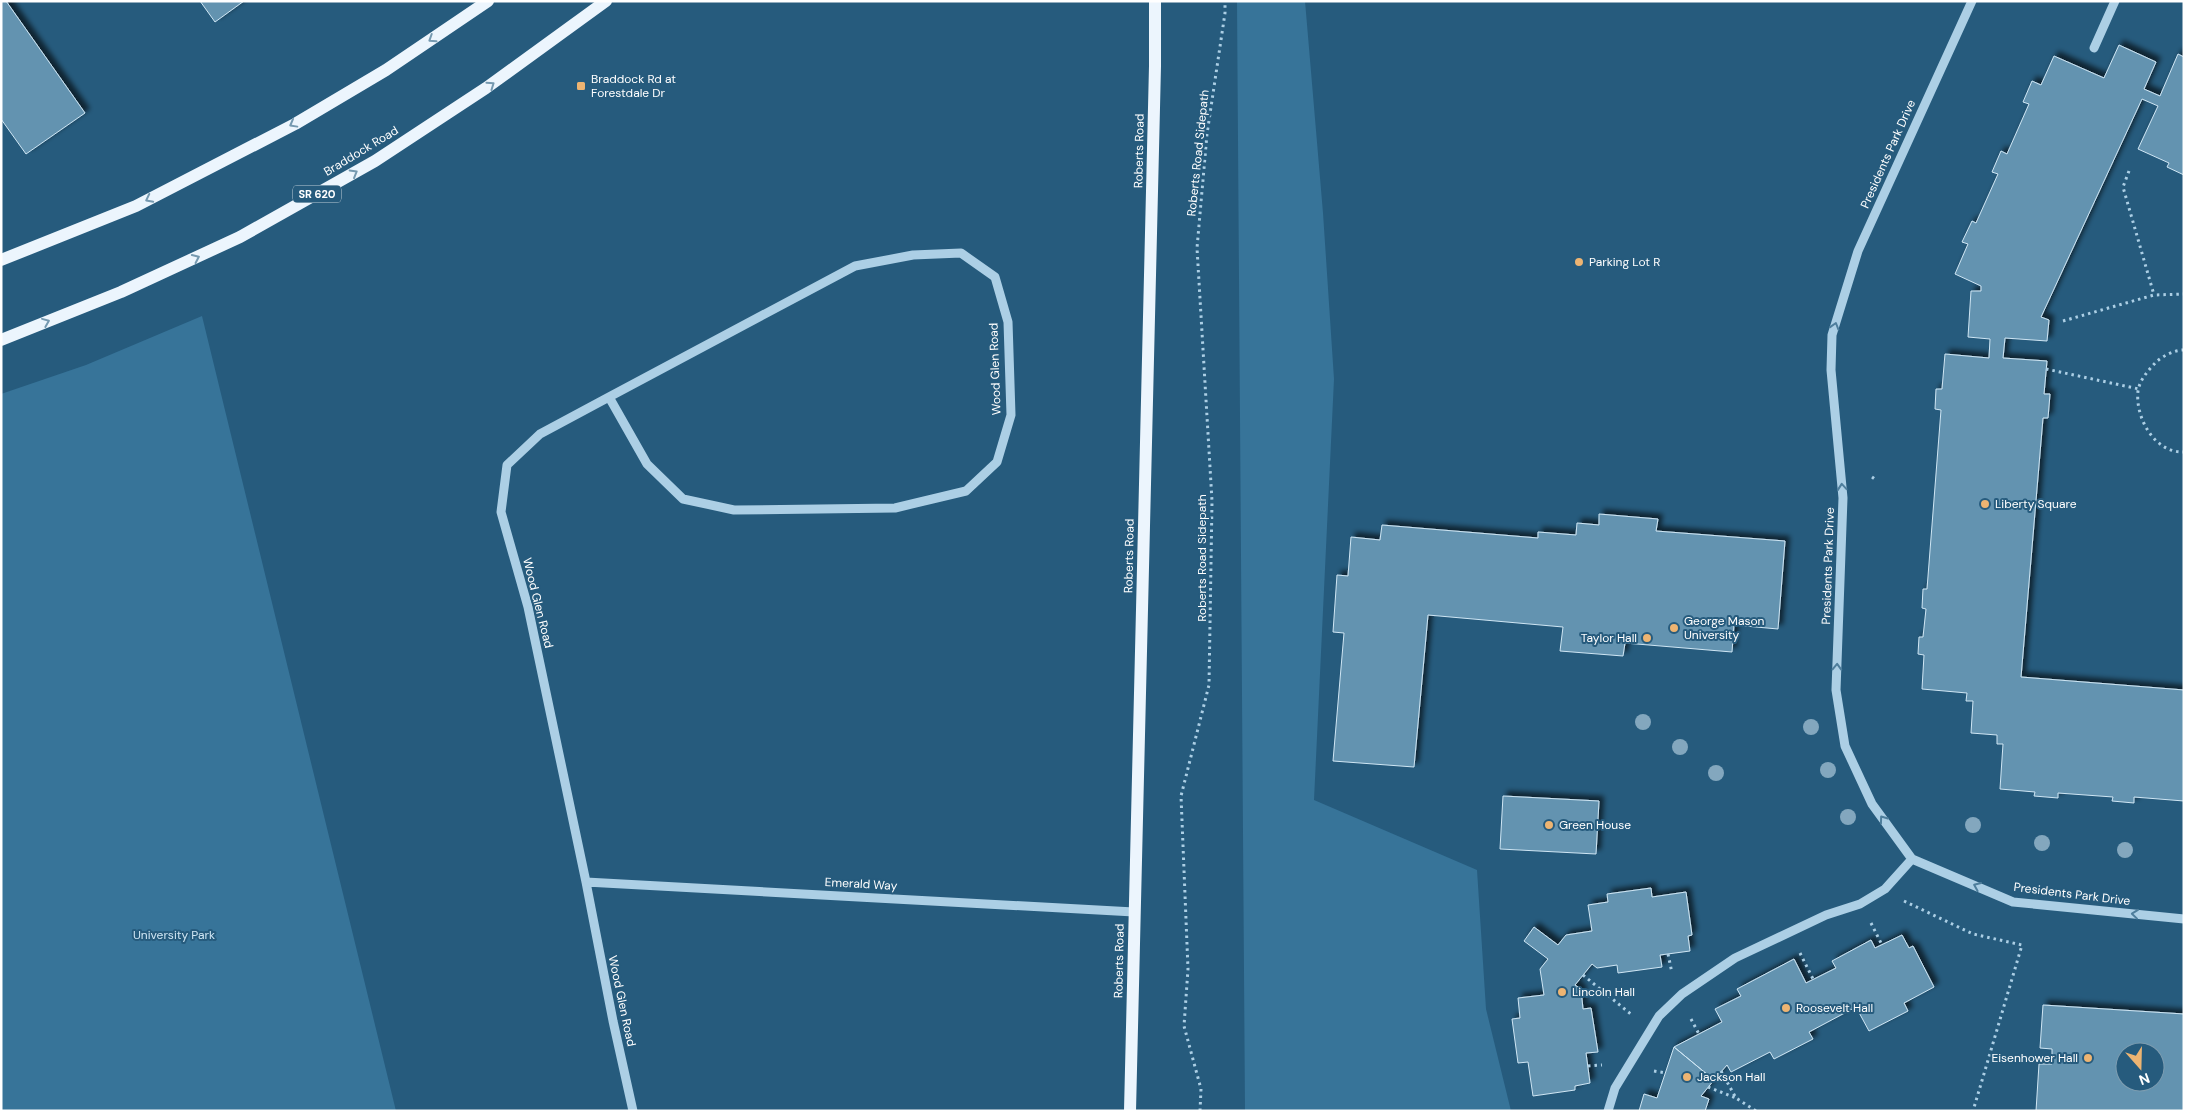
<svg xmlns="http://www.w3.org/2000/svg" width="2185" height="1112" viewBox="0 0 2185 1112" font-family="'DM Sans',sans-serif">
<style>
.green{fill:#377499}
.building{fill:#6393b0;stroke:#cfe6f4;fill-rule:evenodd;filter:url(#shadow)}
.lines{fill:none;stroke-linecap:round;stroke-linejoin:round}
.path{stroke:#accfe5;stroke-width:3;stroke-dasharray:2.5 4;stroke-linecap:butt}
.minor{stroke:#accfe5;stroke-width:9}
.major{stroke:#ecf5fd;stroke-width:12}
.tree{fill:#83a7be}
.oneway{stroke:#7599b0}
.oneway2{stroke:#4e7e9c}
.poi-dot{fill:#edb472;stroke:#265b7d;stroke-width:2}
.labels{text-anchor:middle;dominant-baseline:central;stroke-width:4;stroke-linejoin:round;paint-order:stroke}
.shield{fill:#265b7d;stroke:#beced8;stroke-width:1}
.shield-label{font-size:11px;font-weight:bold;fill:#fff}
.poi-label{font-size:12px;fill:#fff;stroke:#265b7d;text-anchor:start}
.street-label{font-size:12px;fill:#fff;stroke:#265b7d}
.park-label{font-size:12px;fill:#cfe6f4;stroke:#265b7d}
</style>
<defs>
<filter id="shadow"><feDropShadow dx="4.5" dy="-4.5" stdDeviation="2.5" flood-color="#0009"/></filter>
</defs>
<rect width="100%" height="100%" fill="#265b7d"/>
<path class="green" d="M 1237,1 L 1305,1 L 1323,213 L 1334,379 L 1314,800 L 1477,870 L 1486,1009 L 1511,1111 L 1245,1111 Z
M 202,316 L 396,1111 L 1,1111 L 1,394 L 86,365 Z"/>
<path class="building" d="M 1,1 L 6,1 L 85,113 L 26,154 L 1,119 Z
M 200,1 L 244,1 L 215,22 Z
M 2119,45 L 2156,62 L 2144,89 L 2160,96 L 2178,54 L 2184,57 L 2184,175 L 2167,167 L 2169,163 L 2138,149 L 2158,106 L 2142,99 L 2041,317 L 2049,320 L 2047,341 L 2005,338 L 2003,358 L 2047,361 L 2044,394 L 2050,394 L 2048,418 L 2043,418 L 2021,677 L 2184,690 L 2184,801 L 2134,797 L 2134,803 L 2112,801 L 2113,797 L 2058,793 L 2058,798 L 2034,796 L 2035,792 L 2000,789 L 2003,744 L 1997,744 L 1997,735 L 1971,733 L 1973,701 L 1966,701 L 1967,693 L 1922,689 L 1924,655 L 1918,654 L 1919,637 L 1923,637 L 1926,609 L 1922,608 L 1923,589 L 1927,589 L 1941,410 L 1935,409 L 1936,389 L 1942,389 L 1945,354 L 1989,358 L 1990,339 L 1968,337 L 1971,291 L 1981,291 L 1981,286 L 1955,274 L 1968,244 L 1962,242 L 1972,221 L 1976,223 L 1998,174 L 1992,172 L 2001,151 L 2007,154 L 2029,104 L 2023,102 L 2032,81 L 2041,85 L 2054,56 L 2104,78 Z
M 1599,514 L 1658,519 L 1656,531 L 1785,541 L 1778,629 L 1734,625 L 1732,652 L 1625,643 L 1623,656 L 1560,651 L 1563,627 L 1428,615 L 1414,767 L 1333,761 L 1344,633 L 1333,632 L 1337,575 L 1348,576 L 1351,537 L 1380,540 L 1382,525 L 1538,538 L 1538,532 L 1576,535 L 1577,523 L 1599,525 Z
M 1503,796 L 1599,801 L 1596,854 L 1500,849 Z
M 1651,888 L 1652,897 L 1686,892 L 1692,935 L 1688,936 L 1690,951 L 1660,955 L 1662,967 L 1618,973 L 1617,965 L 1597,968 L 1592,964 L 1575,985 L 1581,989 L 1583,1009 L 1591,1008 L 1598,1052 L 1586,1053 L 1590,1083 L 1575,1086 L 1575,1090 L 1533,1096 L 1528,1062 L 1518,1063 L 1512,1019 L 1520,1018 L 1518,998 L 1544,995 L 1540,969 L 1548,959 L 1524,941 L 1534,927 L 1558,945 L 1566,935 L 1592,931 L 1588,905 L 1608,902 L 1607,894 Z
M 1902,935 L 1909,948 L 1913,946 L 1934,987 L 1904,1003 L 1908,1011 L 1869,1031 L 1856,1007 L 1809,1032 L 1813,1039 L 1774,1059 L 1770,1052 L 1731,1072 L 1727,1065 L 1714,1080 L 1674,1047 L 1722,1022 L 1715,1009 L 1741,996 L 1737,989 L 1794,959 L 1806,983 L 1836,968 L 1832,961 L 1871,940 L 1875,948 Z
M 2043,1005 L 2184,1014 L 2184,1111 L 2036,1111 L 2039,1064 L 2052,1064 L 2052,1049 L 2040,1048 ZM 2125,1052 L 2155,1052 L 2155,1082 L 2125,1082 Z
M 1674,1047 L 1714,1080 L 1701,1096 L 1709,1099 L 1705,1111 L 1639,1111 L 1644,1094 L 1657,1098 Z"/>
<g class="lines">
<path class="path" d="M 2129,171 L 2123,187 L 2154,295
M 2063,321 L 2154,295 L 2184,294
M 2184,350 C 2174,350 2163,356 2156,362 C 2148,371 2140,379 2138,391 C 2135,417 2154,453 2184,452
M 2046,369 L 2139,389
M 1872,477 L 1876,480
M 1904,901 L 1973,934 L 2022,945 L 1973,1111
M 1871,923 L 1882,945
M 1800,953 L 1813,979
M 1668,954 L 1672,973
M 1583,975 L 1632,1015
M 1691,1019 L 1699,1034
M 1588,1066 L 1602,1065
M 1654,1071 L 1666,1073
M 1721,1071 L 1736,1098 L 1756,1111
M 1708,1087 L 1736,1098
M 1200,1111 L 1201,1089 L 1184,1026 L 1188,969 L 1181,796 L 1209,685 L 1212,501 L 1197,248 L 1207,134 L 1225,13 L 1225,1"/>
<path class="minor" d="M 1972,1 L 1858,251 L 1832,335 L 1831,370 L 1843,498 L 1836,690 L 1845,746 L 1872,804 L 1912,859 L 2013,902 L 2184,919
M 2094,48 L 2115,1
M 609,397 L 647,464 L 683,499 L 734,510 L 895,508 L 966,491 L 997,462 L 1011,415 L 1008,322 L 995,277 L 961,253 L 913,255 L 855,266 L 609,397 L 540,434 L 507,465 L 501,512 L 528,607 L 586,882 L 1134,912
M 585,877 L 613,1021 L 633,1111
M 1608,1111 L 1615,1088 L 1659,1016 L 1682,994 L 1735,958 L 1826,915 L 1860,904 L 1885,889 L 1912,859"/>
<path class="major" d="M 1,260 L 136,206 L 295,124 L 386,70 L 488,1
M 1,340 L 121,292 L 240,237 L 375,161 L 486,88 L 606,1
M 1130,1111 L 1155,66 L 1155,1"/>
</g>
<g class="tree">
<circle cx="1643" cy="722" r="8"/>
<circle cx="1811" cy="727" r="8"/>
<circle cx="1680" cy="747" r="8"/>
<circle cx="1828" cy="770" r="8"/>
<circle cx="1716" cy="773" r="8"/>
<circle cx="1848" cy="817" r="8"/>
<circle cx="1973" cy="825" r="8"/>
<circle cx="2042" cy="843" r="8"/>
<circle cx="2125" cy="850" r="8"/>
</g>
<defs><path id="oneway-chevron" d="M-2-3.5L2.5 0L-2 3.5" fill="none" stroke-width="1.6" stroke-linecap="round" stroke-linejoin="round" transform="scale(1.25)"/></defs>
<g class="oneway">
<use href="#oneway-chevron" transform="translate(432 39) rotate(147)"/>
<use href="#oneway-chevron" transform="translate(491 85) rotate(-35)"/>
<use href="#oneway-chevron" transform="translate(293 124) rotate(151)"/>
<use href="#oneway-chevron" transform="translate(354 173) rotate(-30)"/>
<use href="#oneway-chevron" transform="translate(149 199) rotate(153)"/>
<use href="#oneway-chevron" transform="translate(196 258) rotate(-25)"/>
<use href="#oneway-chevron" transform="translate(46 322) rotate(-22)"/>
</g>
<g class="oneway2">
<use href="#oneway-chevron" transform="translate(1835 326) rotate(-73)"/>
<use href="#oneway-chevron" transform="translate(1842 487) rotate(-95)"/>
<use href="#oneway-chevron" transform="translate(1837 667) rotate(-88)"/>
<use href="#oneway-chevron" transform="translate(1883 819) rotate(-126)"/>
<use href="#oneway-chevron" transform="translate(1977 886) rotate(-157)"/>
<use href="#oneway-chevron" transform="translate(2135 914) rotate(-174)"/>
</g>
<g class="poi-dot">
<rect x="576" y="81" width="10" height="10" rx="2.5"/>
<circle cx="1579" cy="262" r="5"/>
<circle cx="1985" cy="504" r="5"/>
<circle cx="1674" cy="628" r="5"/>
<circle cx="1647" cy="638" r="5"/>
<circle cx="1549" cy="825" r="5"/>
<circle cx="1562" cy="992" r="5"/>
<circle cx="1786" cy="1008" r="5"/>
<circle cx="2088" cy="1058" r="5"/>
<circle cx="1687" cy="1077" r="5"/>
</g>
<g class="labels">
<rect class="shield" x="293" y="185.5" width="48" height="17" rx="4"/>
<g class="shield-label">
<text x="317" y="194">SR 620</text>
</g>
<g class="poi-label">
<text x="591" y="79">Braddock Rd at<tspan x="591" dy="14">Forestdale Dr</tspan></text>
<text x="1589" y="262">Parking Lot R</text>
<text x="1995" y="504">Liberty Square</text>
<text x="1684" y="621">George Mason<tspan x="1684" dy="14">University</tspan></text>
<text x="1637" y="638" text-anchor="end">Taylor Hall</text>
<text x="1559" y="825">Green House</text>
<text x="1572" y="992">Lincoln Hall</text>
<text x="1796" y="1008">Roosevelt Hall</text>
<text x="2078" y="1058" text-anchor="end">Eisenhower Hall</text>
<text x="1697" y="1077">Jackson Hall</text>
</g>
<g class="street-label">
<text transform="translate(361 151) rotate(-31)">Braddock Road</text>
<text transform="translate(1139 151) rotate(-89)">Roberts Road</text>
<text transform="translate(1198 153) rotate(-84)">Roberts Road Sidepath</text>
<text transform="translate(1888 154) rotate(-66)">Presidents Park Drive</text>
<text transform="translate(995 369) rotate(-92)">Wood Glen Road</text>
<text transform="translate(1129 556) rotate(-89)">Roberts Road</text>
<text transform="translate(1202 558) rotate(-90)">Roberts Road Sidepath</text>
<text transform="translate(1828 566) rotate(-88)">Presidents Park Drive</text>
<text transform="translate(538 603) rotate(76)">Wood Glen Road</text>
<text transform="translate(861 884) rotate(3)">Emerald Way</text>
<text transform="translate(2072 894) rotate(7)">Presidents Park Drive</text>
<text transform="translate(1119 961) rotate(-89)">Roberts Road</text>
<text transform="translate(622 1001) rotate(78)">Wood Glen Road</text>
</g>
<g class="park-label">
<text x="174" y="935">University Park</text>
</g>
</g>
<rect width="2185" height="1112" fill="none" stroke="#ffffff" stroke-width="5"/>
<g transform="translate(2140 1067) rotate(160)"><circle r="24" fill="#265b7d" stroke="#7d9db1"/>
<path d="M0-4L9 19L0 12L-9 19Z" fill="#edb472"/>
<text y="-8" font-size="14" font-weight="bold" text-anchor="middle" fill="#ffffff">N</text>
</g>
</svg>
